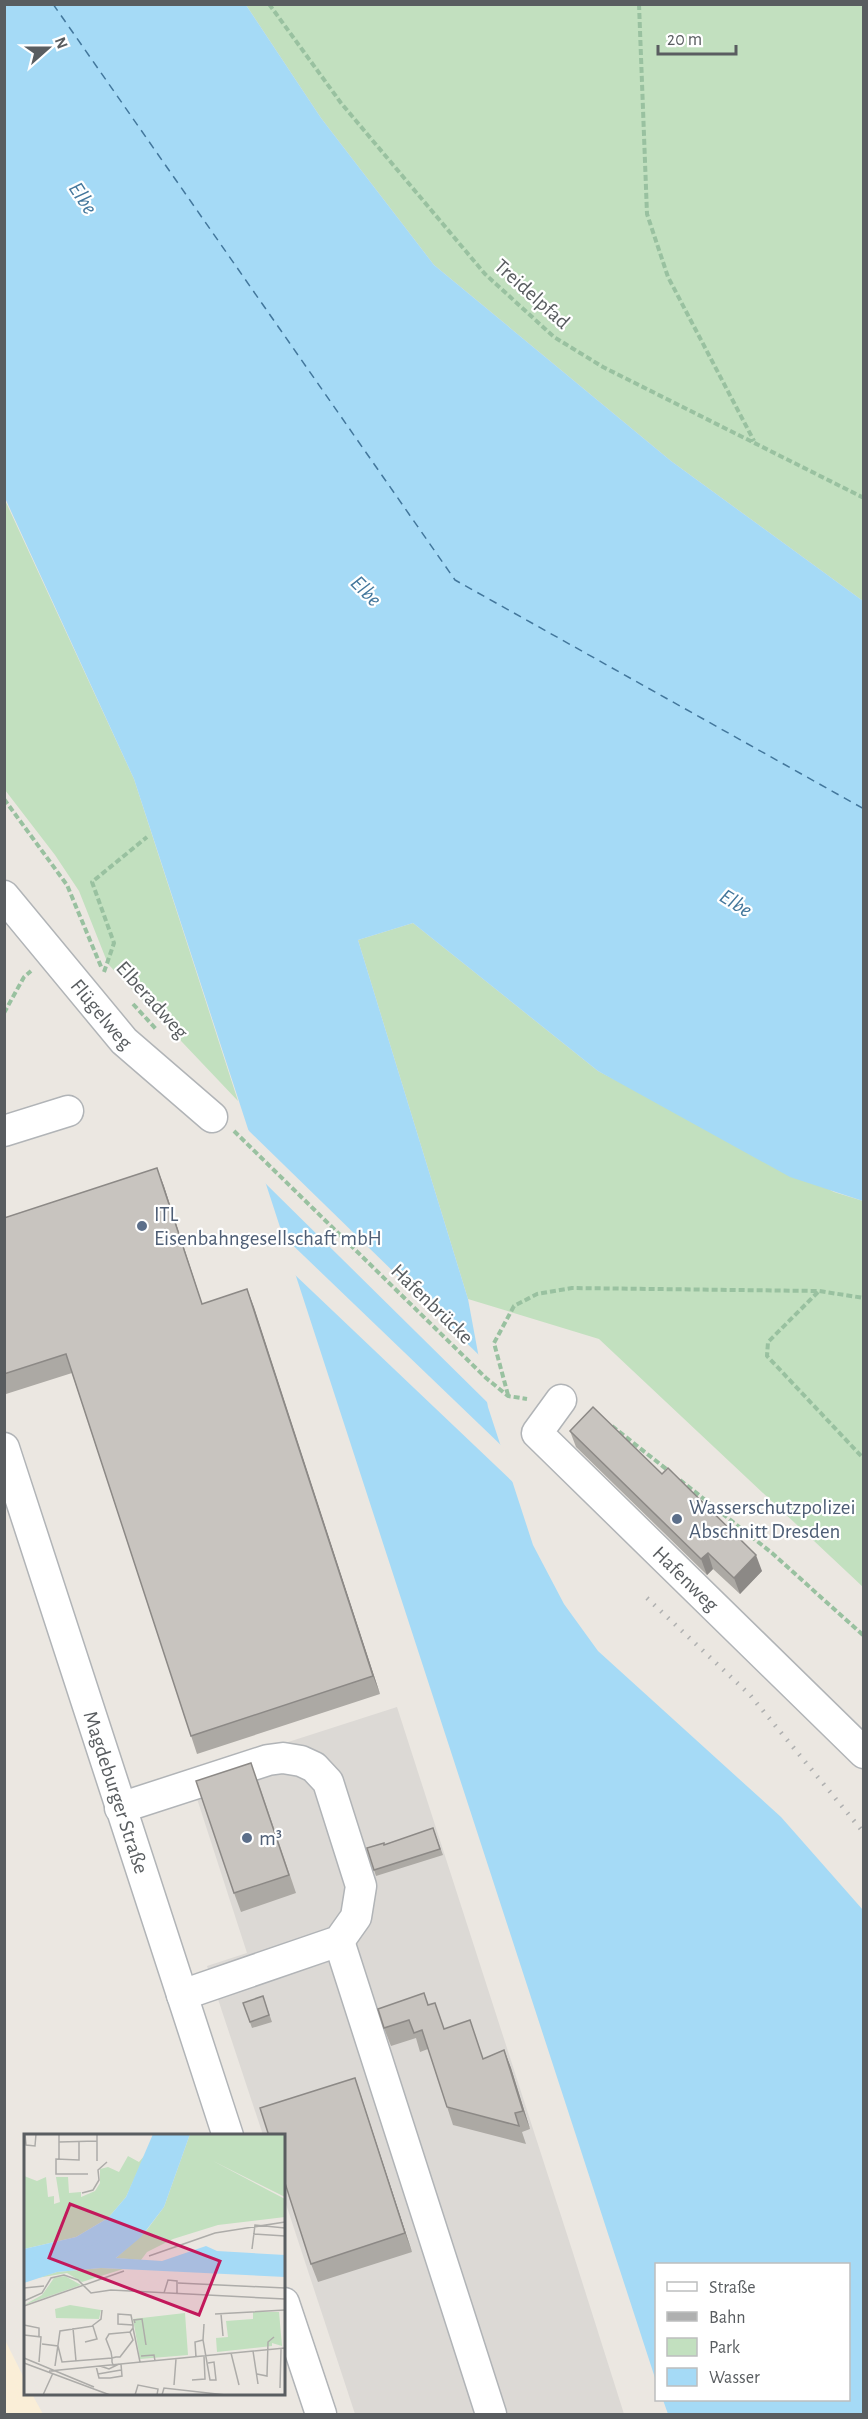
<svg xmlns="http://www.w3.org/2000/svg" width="868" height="2419" viewBox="0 0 868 2419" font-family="'Alegreya Sans',sans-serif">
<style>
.commercial{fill:#faeed7}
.industrial{fill:#dcd9d5}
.green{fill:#c2e0bf}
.water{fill:#a5daf6}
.pier{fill:#ebe7e1}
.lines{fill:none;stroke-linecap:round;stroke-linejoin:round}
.ferry{stroke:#43779c;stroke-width:1.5;stroke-dasharray:8 6;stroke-linecap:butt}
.minor-casing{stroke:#b1b4b7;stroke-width:33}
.path{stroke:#99c1a0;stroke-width:4;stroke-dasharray:6 3;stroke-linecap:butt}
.minor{stroke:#fff;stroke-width:30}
.rail{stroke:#afb0b0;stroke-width:4.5;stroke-dasharray:1.5 8;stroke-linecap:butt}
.wall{fill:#aca9a4}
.shaded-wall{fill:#8c8986}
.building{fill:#c8c4bf;stroke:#8c8986;stroke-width:1.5}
.service-dot{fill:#5c6f8a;stroke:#fff;stroke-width:2}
.labels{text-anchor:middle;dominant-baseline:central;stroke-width:4.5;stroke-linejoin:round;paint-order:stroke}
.street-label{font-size:21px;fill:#595d60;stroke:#fff}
.service-label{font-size:21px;fill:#4e5e75;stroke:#fff;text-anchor:start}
.water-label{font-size:22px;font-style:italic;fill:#43779c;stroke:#fff}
.inset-river{fill:none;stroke:#a5daf6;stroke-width:3}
.inset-road{fill:none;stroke:#adaca9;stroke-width:1.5}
.view{fill:#c2185b;fill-opacity:0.15;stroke:#c2185b;stroke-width:3}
.inset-edge{fill:none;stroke:#595d60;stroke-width:3}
</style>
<rect width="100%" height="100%" fill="#ebe7e1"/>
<path class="commercial" d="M 4,2338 L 25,2380 L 26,2394 L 32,2394 L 43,2414 L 5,2414 Z"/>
<path class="industrial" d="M 397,1707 L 573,2253 L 624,2414 L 355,2414 L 284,2198 L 284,2136 L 263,2135 L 207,1966 L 247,1953 L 189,1774 Z"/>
<path class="green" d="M 246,5 L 863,5 L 863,601 L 671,461 L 434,265 L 321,118 Z
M 4,498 L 134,779 L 238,1101 L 108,964 L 79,891 L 55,855 L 5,790 Z
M 413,923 L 598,1071 L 834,1192 L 863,1201 L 863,1587 L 599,1339 L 468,1299 L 358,940 Z"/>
<path class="water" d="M 5,5 L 246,5 L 321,118 L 434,265 L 671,461 L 863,601 L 863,1201 L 790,1177 L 598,1071 L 413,923 L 358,940 L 468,1299 L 488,1407 L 533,1545 L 564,1604 L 598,1651 L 781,1817 L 863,1910 L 863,2414 L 668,2414 L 663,2400 L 848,2400 L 848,2264 L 656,2264 L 656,2381 L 134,779 L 5,498 Z"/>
<path class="pier" d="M 246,1128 L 482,1358 L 491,1406 L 264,1182 Z
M 279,1232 L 504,1448 L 517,1486 L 293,1273 Z"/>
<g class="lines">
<path class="ferry" d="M 53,4 L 455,580 L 864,809"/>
<g class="minor-casing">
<g id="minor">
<path id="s1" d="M 4,896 L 124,1041 L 212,1117"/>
<path d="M 4,1131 L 68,1111"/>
<path id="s2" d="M 561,1400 L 537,1433 L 864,1753"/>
<path id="s3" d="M 4,1448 L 228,2136"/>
<path d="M 120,1808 L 268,1760 L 283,1758 L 301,1761 L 314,1767 L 328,1782 L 361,1886 L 356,1917 L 339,1941 L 182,1995"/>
<path d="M 339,1941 L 491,2414"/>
<path d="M 284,2303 L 321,2414"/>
</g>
</g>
<path class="path" d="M 269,4 L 341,103 L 485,274 L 554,337 L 603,367 L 864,498
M 639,4 L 647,214 L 668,277 L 754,441
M 4,799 L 67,885 L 102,969
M 104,972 L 114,943 L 92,882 L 147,837
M 133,1004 L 156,1029
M 4,1013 L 24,977 L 31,971
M 234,1131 L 486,1378 L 508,1396 L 527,1399
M 818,1292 L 768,1342 L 767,1356 L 864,1459
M 508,1395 L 494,1343 L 514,1306 L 537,1294 L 572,1288 L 819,1291 L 864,1298
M 612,1426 L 670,1472
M 680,1480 L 772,1553 L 864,1636"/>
<use href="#minor" class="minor"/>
<path class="rail" d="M 647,1598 L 750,1695 L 864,1833"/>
</g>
<path class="wall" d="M 157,1168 L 202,1304 L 247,1289 L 380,1694 L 197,1754 L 72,1373 L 6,1394 L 4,1390 L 4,1218 Z
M 570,1431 L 762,1571 L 740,1594 L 713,1569 L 707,1575 L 576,1447 Z
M 258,1781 L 296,1893 L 241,1912 L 234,1893 Z
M 433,1828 L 443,1855 L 376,1876 L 374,1870 L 384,1845 Z
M 263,1996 L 272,2022 L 252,2028 L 243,2003 Z
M 428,2005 L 444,2029 L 483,2059 L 504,2050 L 511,2068 L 530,2129 L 522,2132 L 526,2144 L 453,2125 L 428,2049 L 420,2052 L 416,2038 L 391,2046 L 384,2028 Z
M 355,2078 L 412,2252 L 318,2282 L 311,2264 Z"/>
<path class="shaded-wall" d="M 157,1168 L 164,1186 L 208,1322 L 202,1304 Z
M 247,1289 L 254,1307 L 380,1694 L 373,1676 Z
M 708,1553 L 713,1569 L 707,1575 L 701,1559 Z
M 756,1555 L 762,1571 L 740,1594 L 734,1578 Z
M 504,2050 L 511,2068 L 530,2129 L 523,2111 Z
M 355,2078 L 361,2096 L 412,2252 L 405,2233 Z"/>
<path class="building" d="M 157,1168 L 202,1304 L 247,1289 L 373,1676 L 191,1736 L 66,1354 L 4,1374 L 4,1218 Z
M 593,1407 L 662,1474 L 668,1468 L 756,1555 L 734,1578 L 708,1553 L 701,1559 L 570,1431 Z
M 251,1763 L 289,1875 L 234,1893 L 196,1781 Z
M 433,1828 L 440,1849 L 374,1870 L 367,1848 L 384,1843 L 384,1845 Z
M 424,1993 L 428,2005 L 435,2003 L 444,2029 L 470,2020 L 483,2059 L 504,2050 L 523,2111 L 515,2113 L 519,2126 L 447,2107 L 422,2030 L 414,2033 L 409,2020 L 384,2028 L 378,2009 Z
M 263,1996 L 269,2015 L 250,2022 L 243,2003 Z
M 355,2078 L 405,2233 L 311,2264 L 284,2180 L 284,2136 L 269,2136 L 260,2108 Z"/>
<g class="service-dot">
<circle cx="142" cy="1226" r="6"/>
<circle cx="677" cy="1519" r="6"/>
<circle cx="247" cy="1838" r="6"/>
</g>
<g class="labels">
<g class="street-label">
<text transform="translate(532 294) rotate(42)">Treidelpfad</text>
<text transform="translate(152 1000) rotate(48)">Elberadweg</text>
<text stroke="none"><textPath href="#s1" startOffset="153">Flügelweg</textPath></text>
<text transform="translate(432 1304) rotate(44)">Hafenbrücke</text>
<text stroke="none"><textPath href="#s2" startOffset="249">Hafenweg</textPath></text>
<text stroke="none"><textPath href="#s3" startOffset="362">Magdeburger Straße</textPath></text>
</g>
<g class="service-label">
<text x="154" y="1214">ITL<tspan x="154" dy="24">Eisenbahngesellschaft mbH</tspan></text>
<text x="689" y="1507">Wasserschutzpolizei<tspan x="689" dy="24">Abschnitt Dresden</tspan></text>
<text x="259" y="1838">m³</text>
</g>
<g class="water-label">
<text transform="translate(83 198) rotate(57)">Elbe</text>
<text transform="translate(366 591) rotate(45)">Elbe</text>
<text transform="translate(736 903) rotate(33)">Elbe</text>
</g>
</g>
<g transform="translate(24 2134)">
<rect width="261" height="261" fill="#ebe7e1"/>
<path d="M 166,0 L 261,0 L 261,63 L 189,27 L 261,65 L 261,83 L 194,91 L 149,105 L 123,118 L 117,126 L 92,124 L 122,97 L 140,73 ZM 121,21 L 102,63 L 84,84 L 52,103 L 0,115 L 0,42 L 13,47 L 22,43 L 24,63 L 30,62 L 30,70 L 36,68 L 32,43 L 44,43 L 45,59 L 57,58 L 57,63 L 71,57 L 76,49 L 76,35 L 84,33 L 95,38 L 104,22 L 115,28 ZM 77,134 L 99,135 L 58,148 L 43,139 L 13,144 L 33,138 ZM 41,142 L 57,151 L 0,171 L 18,161 L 30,144 ZM 46,171 L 77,176 L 75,185 L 32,184 L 31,175 ZM 229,178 L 255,178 L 258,212 L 248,209 L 248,212 L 193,218 L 192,204 L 204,203 L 202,187 L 229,185 ZM 161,179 L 164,221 L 116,225 L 109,185 Z" fill="#c2e0bf"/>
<path d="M 129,0 L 166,0 L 140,73 L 117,103 L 92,124 L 138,127 L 182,112 L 193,117 L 261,121 L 261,143 L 77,134 L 33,138 L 0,149 L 0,115 L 52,103 L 84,84 L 102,63 Z" fill="#a5daf6"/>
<path class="inset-river" d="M 0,127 L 72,109 L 116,73 L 146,0"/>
<path class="inset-road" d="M 1,0 L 2,11 L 11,12 L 12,0M 73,0 L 73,27M 35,8 L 73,7M 55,8 L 55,26 L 32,25 L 32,40 L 64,40M 35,25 L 35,0M 58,59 L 69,56 L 75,46 L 74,36 L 83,28M 229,100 L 261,102M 228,115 L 231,91 L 261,94M 125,122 L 191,99 L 261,88M 154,149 L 261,154M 0,154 L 20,152M 140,159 L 144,146 L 153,147 L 153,160M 0,167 L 18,159 L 27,144 L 40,141 L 54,146 L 67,159 L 87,156 L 261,165M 0,172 L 100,137M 191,180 L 261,176M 197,180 L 199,202M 111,189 L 110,186 L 118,185 L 122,211M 180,190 L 179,206 L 186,246 L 192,246 L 190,228 L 184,229M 0,191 L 15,194 L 15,202M 68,192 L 77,185 L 78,176M 49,194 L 52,227M 109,194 L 116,228M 106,198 L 109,194 L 109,191 L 107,181 L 94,180 L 94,190 L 109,191M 0,201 L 17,203 L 15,228M 18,210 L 34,212 L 38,228 L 88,224 L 92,223 L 96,223 L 109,206 L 106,198 L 85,200 L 82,205 L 87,218 L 88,224 L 88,228 L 89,231M 229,217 L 234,250M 207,219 L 215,251M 117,222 L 130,221 L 131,227M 172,223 L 171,208 L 179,206M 0,224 L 70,253M 0,229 L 86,261M 31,232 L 36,197 L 69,192 L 73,205 L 61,208M 72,232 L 75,244 L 86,244 L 98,242 L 97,230M 76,232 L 85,235 L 95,230M 25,237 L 261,214M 74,240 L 97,236M 233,240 L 243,242 L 244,208 L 250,203M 168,246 L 181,245 L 180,222M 150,251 L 152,225M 256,254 L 257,215M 19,261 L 29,239M 111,261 L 114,251 L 134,255 L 133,261M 138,261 L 140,254 L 202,261"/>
<path class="view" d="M 46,70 L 196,127 L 175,181 L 25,124 Z"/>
<rect width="261" height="261" class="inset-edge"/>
</g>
<rect width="868" height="2419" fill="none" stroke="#595d60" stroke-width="12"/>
<rect x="655" y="2263" width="195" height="138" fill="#ffffff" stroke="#bdbebf" stroke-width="1.5"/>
<rect x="667" y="2282" width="30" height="9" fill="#ffffff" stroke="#bdbebf" stroke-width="1.5"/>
<text x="709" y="2293" font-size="18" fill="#595d60">Straße</text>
<rect x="667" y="2312" width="30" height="9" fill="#afb0b0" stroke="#bdbebf" stroke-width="1.5"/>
<text x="709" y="2323" font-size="18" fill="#595d60">Bahn</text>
<rect x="667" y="2338" width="30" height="18" fill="#c2e0bf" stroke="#bdbebf" stroke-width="1.5"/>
<text x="709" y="2353" font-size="18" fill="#595d60">Park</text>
<rect x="667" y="2368" width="30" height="18" fill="#a5daf6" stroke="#bdbebf" stroke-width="1.5"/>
<text x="709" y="2383" font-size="18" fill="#595d60">Wasser</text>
<g transform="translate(48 48) rotate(69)" stroke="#ffffff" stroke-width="4.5" paint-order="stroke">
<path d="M0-4.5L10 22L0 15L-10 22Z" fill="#595d60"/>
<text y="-9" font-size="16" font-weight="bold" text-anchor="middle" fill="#595d60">N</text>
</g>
<path d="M658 45v9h78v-9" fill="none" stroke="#595d60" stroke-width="3"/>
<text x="667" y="45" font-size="18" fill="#595d60" stroke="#ffffff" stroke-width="4.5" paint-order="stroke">20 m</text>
</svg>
